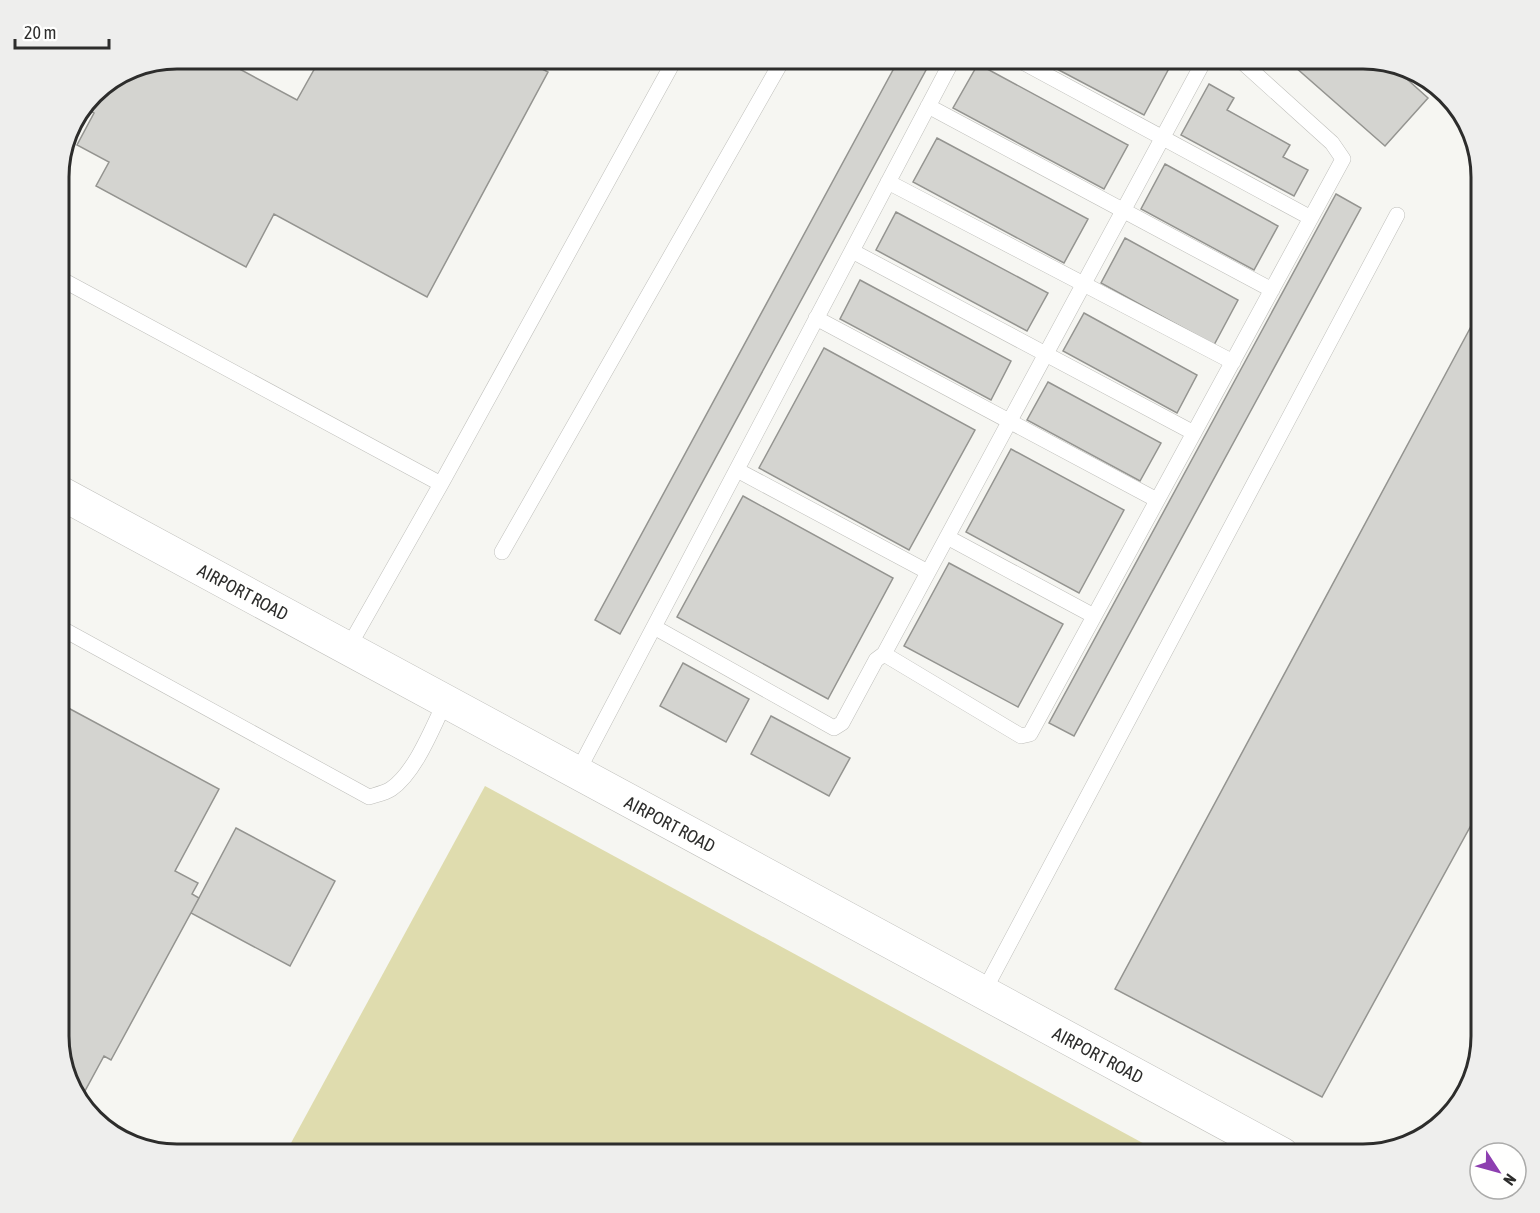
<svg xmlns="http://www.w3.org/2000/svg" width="1540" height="1213" viewBox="0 0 1540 1213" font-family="'Asap Condensed',sans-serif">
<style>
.green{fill:#dfdcae}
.building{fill:#d4d4d0;stroke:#949490;stroke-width:1.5}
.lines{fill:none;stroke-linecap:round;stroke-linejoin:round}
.service-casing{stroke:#bebeba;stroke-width:16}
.tertiary-casing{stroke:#bebeba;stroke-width:34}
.service{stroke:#fff;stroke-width:15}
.tertiary{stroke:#fff;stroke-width:33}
.labels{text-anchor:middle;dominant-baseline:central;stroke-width:4.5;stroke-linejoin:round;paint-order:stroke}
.street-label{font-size:18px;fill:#2d2d2c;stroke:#fffffe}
.rim{fill:none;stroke:#2d2d2c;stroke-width:3}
</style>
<rect width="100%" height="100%" fill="#f6f6f2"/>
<path class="green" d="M 485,786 L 1163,1154 L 285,1154 Z"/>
<path class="building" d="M 176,58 L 221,59 L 297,100 L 320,59 L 523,59 L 548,72 L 427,297 L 274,214 L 246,267 L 96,186 L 109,162 L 77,145 L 94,113 L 84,107 L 98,88 L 132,67 Z
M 899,59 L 932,59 L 620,634 L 595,620 Z
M 1038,59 L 1174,59 L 1144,115 Z
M 1286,59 L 1364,59 L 1399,72 L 1428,98 L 1385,146 Z
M 978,64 L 1128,145 L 1104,189 L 953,108 Z
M 1209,84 L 1234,98 L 1227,110 L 1290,145 L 1283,157 L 1308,170 L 1294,196 L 1181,135 Z
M 937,138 L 1088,219 L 1064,263 L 913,182 Z
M 1165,164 L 1278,226 L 1254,270 L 1141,209 Z
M 1336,194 L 1361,208 L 1074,736 L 1049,723 Z
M 896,212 L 1048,293 L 1027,331 L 876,250 Z
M 1125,238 L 1238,300 L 1214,345 L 1101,283 Z
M 860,280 L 1011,361 L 991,400 L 840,319 Z
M 1481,308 L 1481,807 L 1322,1097 L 1115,989 Z
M 1084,313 L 1197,375 L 1177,413 L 1063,351 Z
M 824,348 L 975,430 L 909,550 L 759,468 Z
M 1048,382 L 1161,443 L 1140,481 L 1027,420 Z
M 1011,449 L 1124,510 L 1079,593 L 966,532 Z
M 743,496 L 893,578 L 828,699 L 677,617 Z
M 949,563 L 1063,624 L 1018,707 L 904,646 Z
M 683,663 L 749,699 L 726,742 L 660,706 Z
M 59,703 L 219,789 L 175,871 L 198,883 L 192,894 L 199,898 L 111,1060 L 104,1056 L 80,1100 L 71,1088 L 59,1044 Z
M 771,716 L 850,758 L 829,796 L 751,754 Z
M 236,828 L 335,881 L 290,966 L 191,913 Z"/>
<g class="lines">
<g class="service-casing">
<path id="service" d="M 1017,59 L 1311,218
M 928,106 L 1272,290
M 888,182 L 1233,362
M 852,251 L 1194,433
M 59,278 L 441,484
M 816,318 L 1157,500
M 737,470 L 928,572
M 947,537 L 1094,616
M 502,552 L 783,59
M 59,627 L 369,797 C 375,795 385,793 391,789 C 415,773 433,727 445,702
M 654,627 L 834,728 L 842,723 L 876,660 L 884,654 L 1021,736 L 1030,734 L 1343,159 L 1332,143 L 1239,59
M 348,648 L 441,484 L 675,59
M 884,654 L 1205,59
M 577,773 L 953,59
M 983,993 L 1397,215"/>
</g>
<g class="tertiary-casing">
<path id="tertiary" d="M 59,492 L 1282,1154"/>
</g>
<use href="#service" class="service"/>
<use href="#tertiary" class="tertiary"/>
</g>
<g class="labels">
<g class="street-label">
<text transform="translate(243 592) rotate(28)">AIRPORT ROAD</text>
<text transform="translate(670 824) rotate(28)">AIRPORT ROAD</text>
<text transform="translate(1098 1055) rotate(28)">AIRPORT ROAD</text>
</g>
</g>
<path d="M0 0H1540V1213H0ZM177 69H1363A108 108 0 0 1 1471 177V1036A108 108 0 0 1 1363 1144H177A108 108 0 0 1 69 1036V177A108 108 0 0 1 177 69Z" fill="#eeeeed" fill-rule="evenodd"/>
<path class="rim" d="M177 69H1363A108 108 0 0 1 1471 177V1036A108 108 0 0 1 1363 1144H177A108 108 0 0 1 69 1036V177A108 108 0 0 1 177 69Z"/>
<g transform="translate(1498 1171) rotate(126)"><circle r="28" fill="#fffffe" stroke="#ababaa" stroke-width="1.5"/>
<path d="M0-4.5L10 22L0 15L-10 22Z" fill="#8d3fb0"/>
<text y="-9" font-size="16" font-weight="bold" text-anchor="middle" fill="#2d2d2c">N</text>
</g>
<path d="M15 39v9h94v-9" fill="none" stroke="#2d2d2c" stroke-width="3"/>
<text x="24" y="39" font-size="18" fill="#2d2d2c" stroke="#fffffe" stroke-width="4.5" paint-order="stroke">20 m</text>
</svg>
